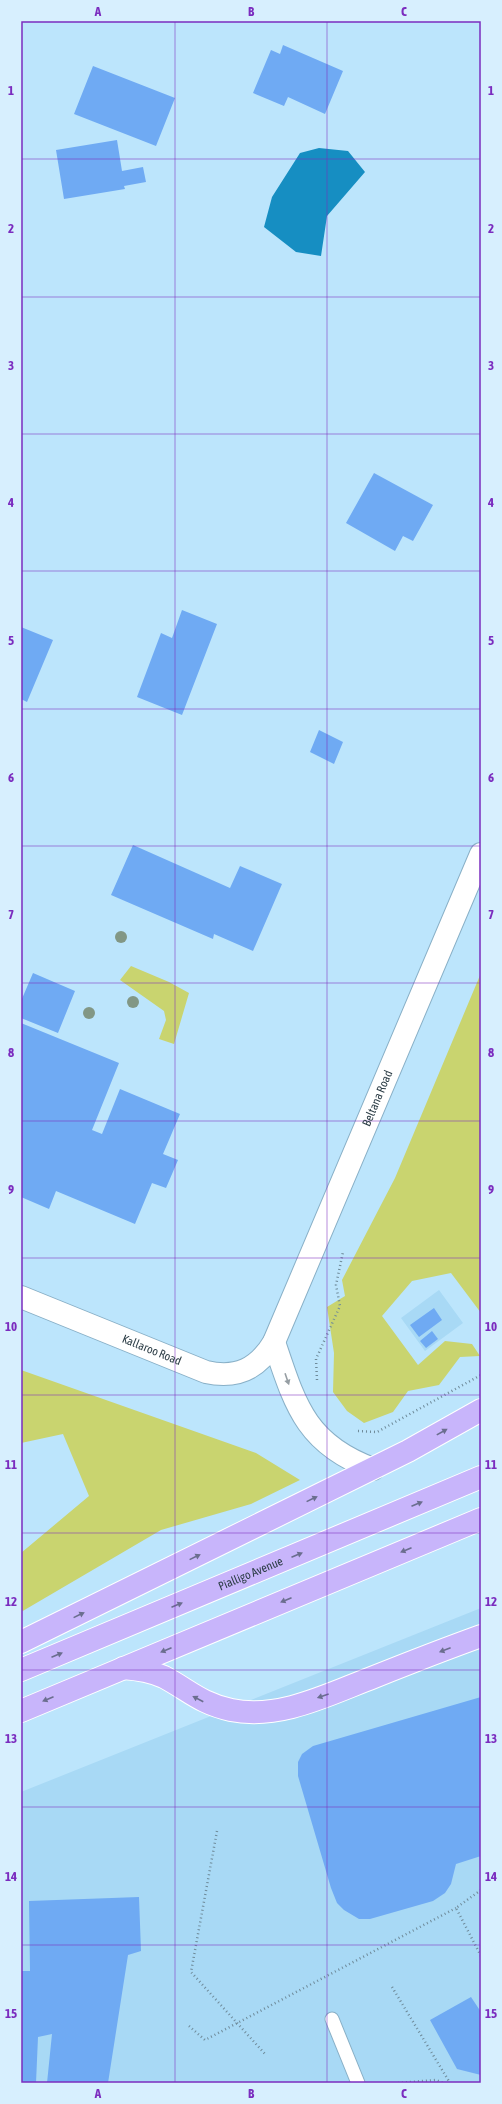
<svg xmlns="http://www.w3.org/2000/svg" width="502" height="2104" viewBox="0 0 502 2104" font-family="'Asap Condensed',sans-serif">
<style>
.built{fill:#a8d9f5}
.green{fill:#c9d46f}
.water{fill:#168ec2}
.building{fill:#6faaf3}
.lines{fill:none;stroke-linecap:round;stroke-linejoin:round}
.lane-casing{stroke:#89b0c7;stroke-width:15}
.street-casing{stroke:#89b0c7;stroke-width:24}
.primary-casing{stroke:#fff;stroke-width:24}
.path{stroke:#6f8b9a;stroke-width:2.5;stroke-dasharray:1 3;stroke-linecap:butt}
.lane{stroke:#fff;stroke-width:13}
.street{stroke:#fff;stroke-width:22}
.primary{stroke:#c8b5fb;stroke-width:22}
.tree{fill:#829785}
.oneway{fill:#969ea3}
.oneway2{fill:#6b6e8f}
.grid{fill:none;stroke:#7b2cbf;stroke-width:1;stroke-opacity:0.55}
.labels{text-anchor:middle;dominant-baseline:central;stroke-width:4;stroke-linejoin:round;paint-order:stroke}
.street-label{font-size:12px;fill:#2d3e47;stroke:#d7effe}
.neatline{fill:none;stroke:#7b2cbf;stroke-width:1.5}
.grid-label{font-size:13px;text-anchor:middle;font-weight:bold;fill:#7b2cbf}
</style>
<rect width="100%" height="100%" fill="#bce5fc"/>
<path class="built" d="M 439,1290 L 463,1323 L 425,1351 L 401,1318 Z
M 481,1608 L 481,2083 L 21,2083 L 21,1792 Z"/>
<path class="green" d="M 131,966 L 169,982 L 189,993 L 174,1044 L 159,1039 L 166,1020 L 164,1011 L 120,980 Z
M 481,973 L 481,1313 L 451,1273 L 412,1281 L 382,1316 L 418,1365 L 445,1341 L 472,1344 L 480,1356 L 460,1357 L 439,1385 L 408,1391 L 393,1412 L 364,1423 L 347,1411 L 333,1392 L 334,1353 L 327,1307 L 345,1296 L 342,1280 L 395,1178 Z
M 21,1370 L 256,1453 L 300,1480 L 251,1504 L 161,1530 L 21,1612 L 21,1553 L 89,1496 L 63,1434 L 21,1443 Z"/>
<path class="water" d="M 319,148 L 348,151 L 365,172 L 327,216 L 321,256 L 296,252 L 264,227 L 272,197 L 300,153 Z"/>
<path class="building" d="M 283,45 L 343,71 L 325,114 L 288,97 L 284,106 L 253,93 L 271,50 L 280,54 Z
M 93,66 L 175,98 L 156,146 L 74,114 Z
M 117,140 L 122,171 L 143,167 L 146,182 L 124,186 L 125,189 L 64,199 L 56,150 Z
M 374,473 L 433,505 L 413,541 L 403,536 L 395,551 L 346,523 Z
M 182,610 L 217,624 L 182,715 L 137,697 L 161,633 L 172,638 Z
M 21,627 L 53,640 L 27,702 L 21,699 Z
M 319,730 L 343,742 L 334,764 L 310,752 Z
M 133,845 L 230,888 L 240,866 L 282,884 L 253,951 L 214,934 L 213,939 L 111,895 Z
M 33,973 L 75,991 L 58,1033 L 21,1018 L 21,1001 Z
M 21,1023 L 119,1063 L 92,1130 L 102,1134 L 120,1089 L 180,1114 L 163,1154 L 178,1160 L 166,1188 L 152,1183 L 135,1224 L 56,1191 L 49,1209 L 21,1197 Z
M 434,1308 L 442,1320 L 419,1337 L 410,1325 Z
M 432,1331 L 438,1339 L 426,1348 L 420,1341 Z
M 481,1697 L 481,1856 L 456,1864 L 451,1884 L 445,1893 L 433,1901 L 370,1919 L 359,1919 L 344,1910 L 337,1903 L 331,1888 L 298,1776 L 298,1762 L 302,1754 L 313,1746 Z
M 139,1897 L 141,1951 L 128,1955 L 108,2083 L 47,2083 L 52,2034 L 38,2037 L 36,2083 L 21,2083 L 21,1971 L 30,1971 L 29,1901 Z
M 471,1997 L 481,2012 L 481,2075 L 457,2069 L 430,2020 Z"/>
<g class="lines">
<g class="lane-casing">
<path id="lane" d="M 332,2019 L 358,2083"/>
</g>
<g class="street-casing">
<g id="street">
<path id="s1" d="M 21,1297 L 206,1372 C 237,1379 258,1369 274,1342 L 481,854"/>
<path d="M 274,1342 C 295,1404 305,1444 373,1469"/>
</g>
</g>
<g class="primary-casing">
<g id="primary">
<path d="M 21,1642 L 408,1451 L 481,1410"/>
<path d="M 123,1668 C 137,1669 151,1671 164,1677 C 190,1691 200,1703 231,1710 C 280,1720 329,1694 374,1677 C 409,1663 445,1649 481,1636"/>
<path id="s2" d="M 21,1670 L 481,1477"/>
<path d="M 21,1711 L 481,1519"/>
</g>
</g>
<path class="path" d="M 317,1380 L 316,1359 L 340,1306 L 336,1285 L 343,1252
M 358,1431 L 377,1432 L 481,1375
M 217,1831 L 191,1972 L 265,2054
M 481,1890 L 456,1908 L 481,1956
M 392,1987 L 450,2083
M 189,2026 L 205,2040 L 456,1908
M 398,2083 L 436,2080 L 443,2083"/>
<use href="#lane" class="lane"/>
<use href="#street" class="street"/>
<use href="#primary" class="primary"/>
</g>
<g class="tree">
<circle cx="121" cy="937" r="6"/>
<circle cx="133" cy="1002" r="6"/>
<circle cx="89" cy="1013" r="6"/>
</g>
<defs><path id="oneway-solid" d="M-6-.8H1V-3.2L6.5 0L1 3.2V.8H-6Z"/></defs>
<use class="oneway" href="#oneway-solid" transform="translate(287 1379) rotate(71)"/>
<g class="oneway2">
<use href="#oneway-solid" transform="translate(442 1432) rotate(-29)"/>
<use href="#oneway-solid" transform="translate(312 1499) rotate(-26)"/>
<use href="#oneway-solid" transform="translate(417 1504) rotate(-23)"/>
<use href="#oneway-solid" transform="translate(406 1550) rotate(157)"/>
<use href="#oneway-solid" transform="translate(297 1555) rotate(-23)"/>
<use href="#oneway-solid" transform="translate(195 1557) rotate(-26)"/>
<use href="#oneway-solid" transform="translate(286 1600) rotate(157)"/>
<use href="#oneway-solid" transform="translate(177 1605) rotate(-23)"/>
<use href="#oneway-solid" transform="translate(79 1615) rotate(-26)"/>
<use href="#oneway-solid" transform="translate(166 1650) rotate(157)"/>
<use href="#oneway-solid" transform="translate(445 1650) rotate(159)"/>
<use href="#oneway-solid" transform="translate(57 1655) rotate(-23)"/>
<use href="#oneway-solid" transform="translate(323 1696) rotate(161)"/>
<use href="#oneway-solid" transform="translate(48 1699) rotate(157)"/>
<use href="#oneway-solid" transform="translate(198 1699) rotate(-152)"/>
</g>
<path class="grid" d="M 175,21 L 175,2083M 327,21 L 327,2083M 21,159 L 481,159M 21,297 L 481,297M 21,434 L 481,434M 21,571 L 481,571M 21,709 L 481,709M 21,846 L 481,846M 21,983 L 481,983M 21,1121 L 481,1121M 21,1258 L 481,1258M 21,1395 L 481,1395M 21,1533 L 481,1533M 21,1670 L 481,1670M 21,1807 L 481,1807M 21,1945 L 481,1945"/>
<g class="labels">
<g class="street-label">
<text stroke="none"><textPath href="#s1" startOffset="545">Beltana Road</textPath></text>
<text stroke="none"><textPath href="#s1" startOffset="141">Kallaroo Road</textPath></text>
<text stroke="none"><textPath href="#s2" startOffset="249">Pialligo Avenue</textPath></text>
</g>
</g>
<rect width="502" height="2104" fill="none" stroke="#d7effe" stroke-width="44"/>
<rect x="22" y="22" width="458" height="2060" class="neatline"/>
<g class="grid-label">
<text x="98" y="16">A</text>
<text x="251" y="16">B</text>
<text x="404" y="16">C</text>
<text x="11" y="95">1</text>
<text x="491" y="95">1</text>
<text x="11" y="233">2</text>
<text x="491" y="233">2</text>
<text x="11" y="370">3</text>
<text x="491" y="370">3</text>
<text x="11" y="507">4</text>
<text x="491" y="507">4</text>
<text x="11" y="645">5</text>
<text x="491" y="645">5</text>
<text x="11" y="782">6</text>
<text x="491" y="782">6</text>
<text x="11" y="919">7</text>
<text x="491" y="919">7</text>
<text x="11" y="1057">8</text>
<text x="491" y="1057">8</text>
<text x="11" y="1194">9</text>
<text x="491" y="1194">9</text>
<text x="11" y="1331">10</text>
<text x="491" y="1331">10</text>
<text x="11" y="1469">11</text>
<text x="491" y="1469">11</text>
<text x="11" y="1606">12</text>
<text x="491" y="1606">12</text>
<text x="11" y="1743">13</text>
<text x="491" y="1743">13</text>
<text x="11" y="1881">14</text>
<text x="491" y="1881">14</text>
<text x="11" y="2018">15</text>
<text x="491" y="2018">15</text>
<text x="98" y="2098">A</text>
<text x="251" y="2098">B</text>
<text x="404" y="2098">C</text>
</g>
</svg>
